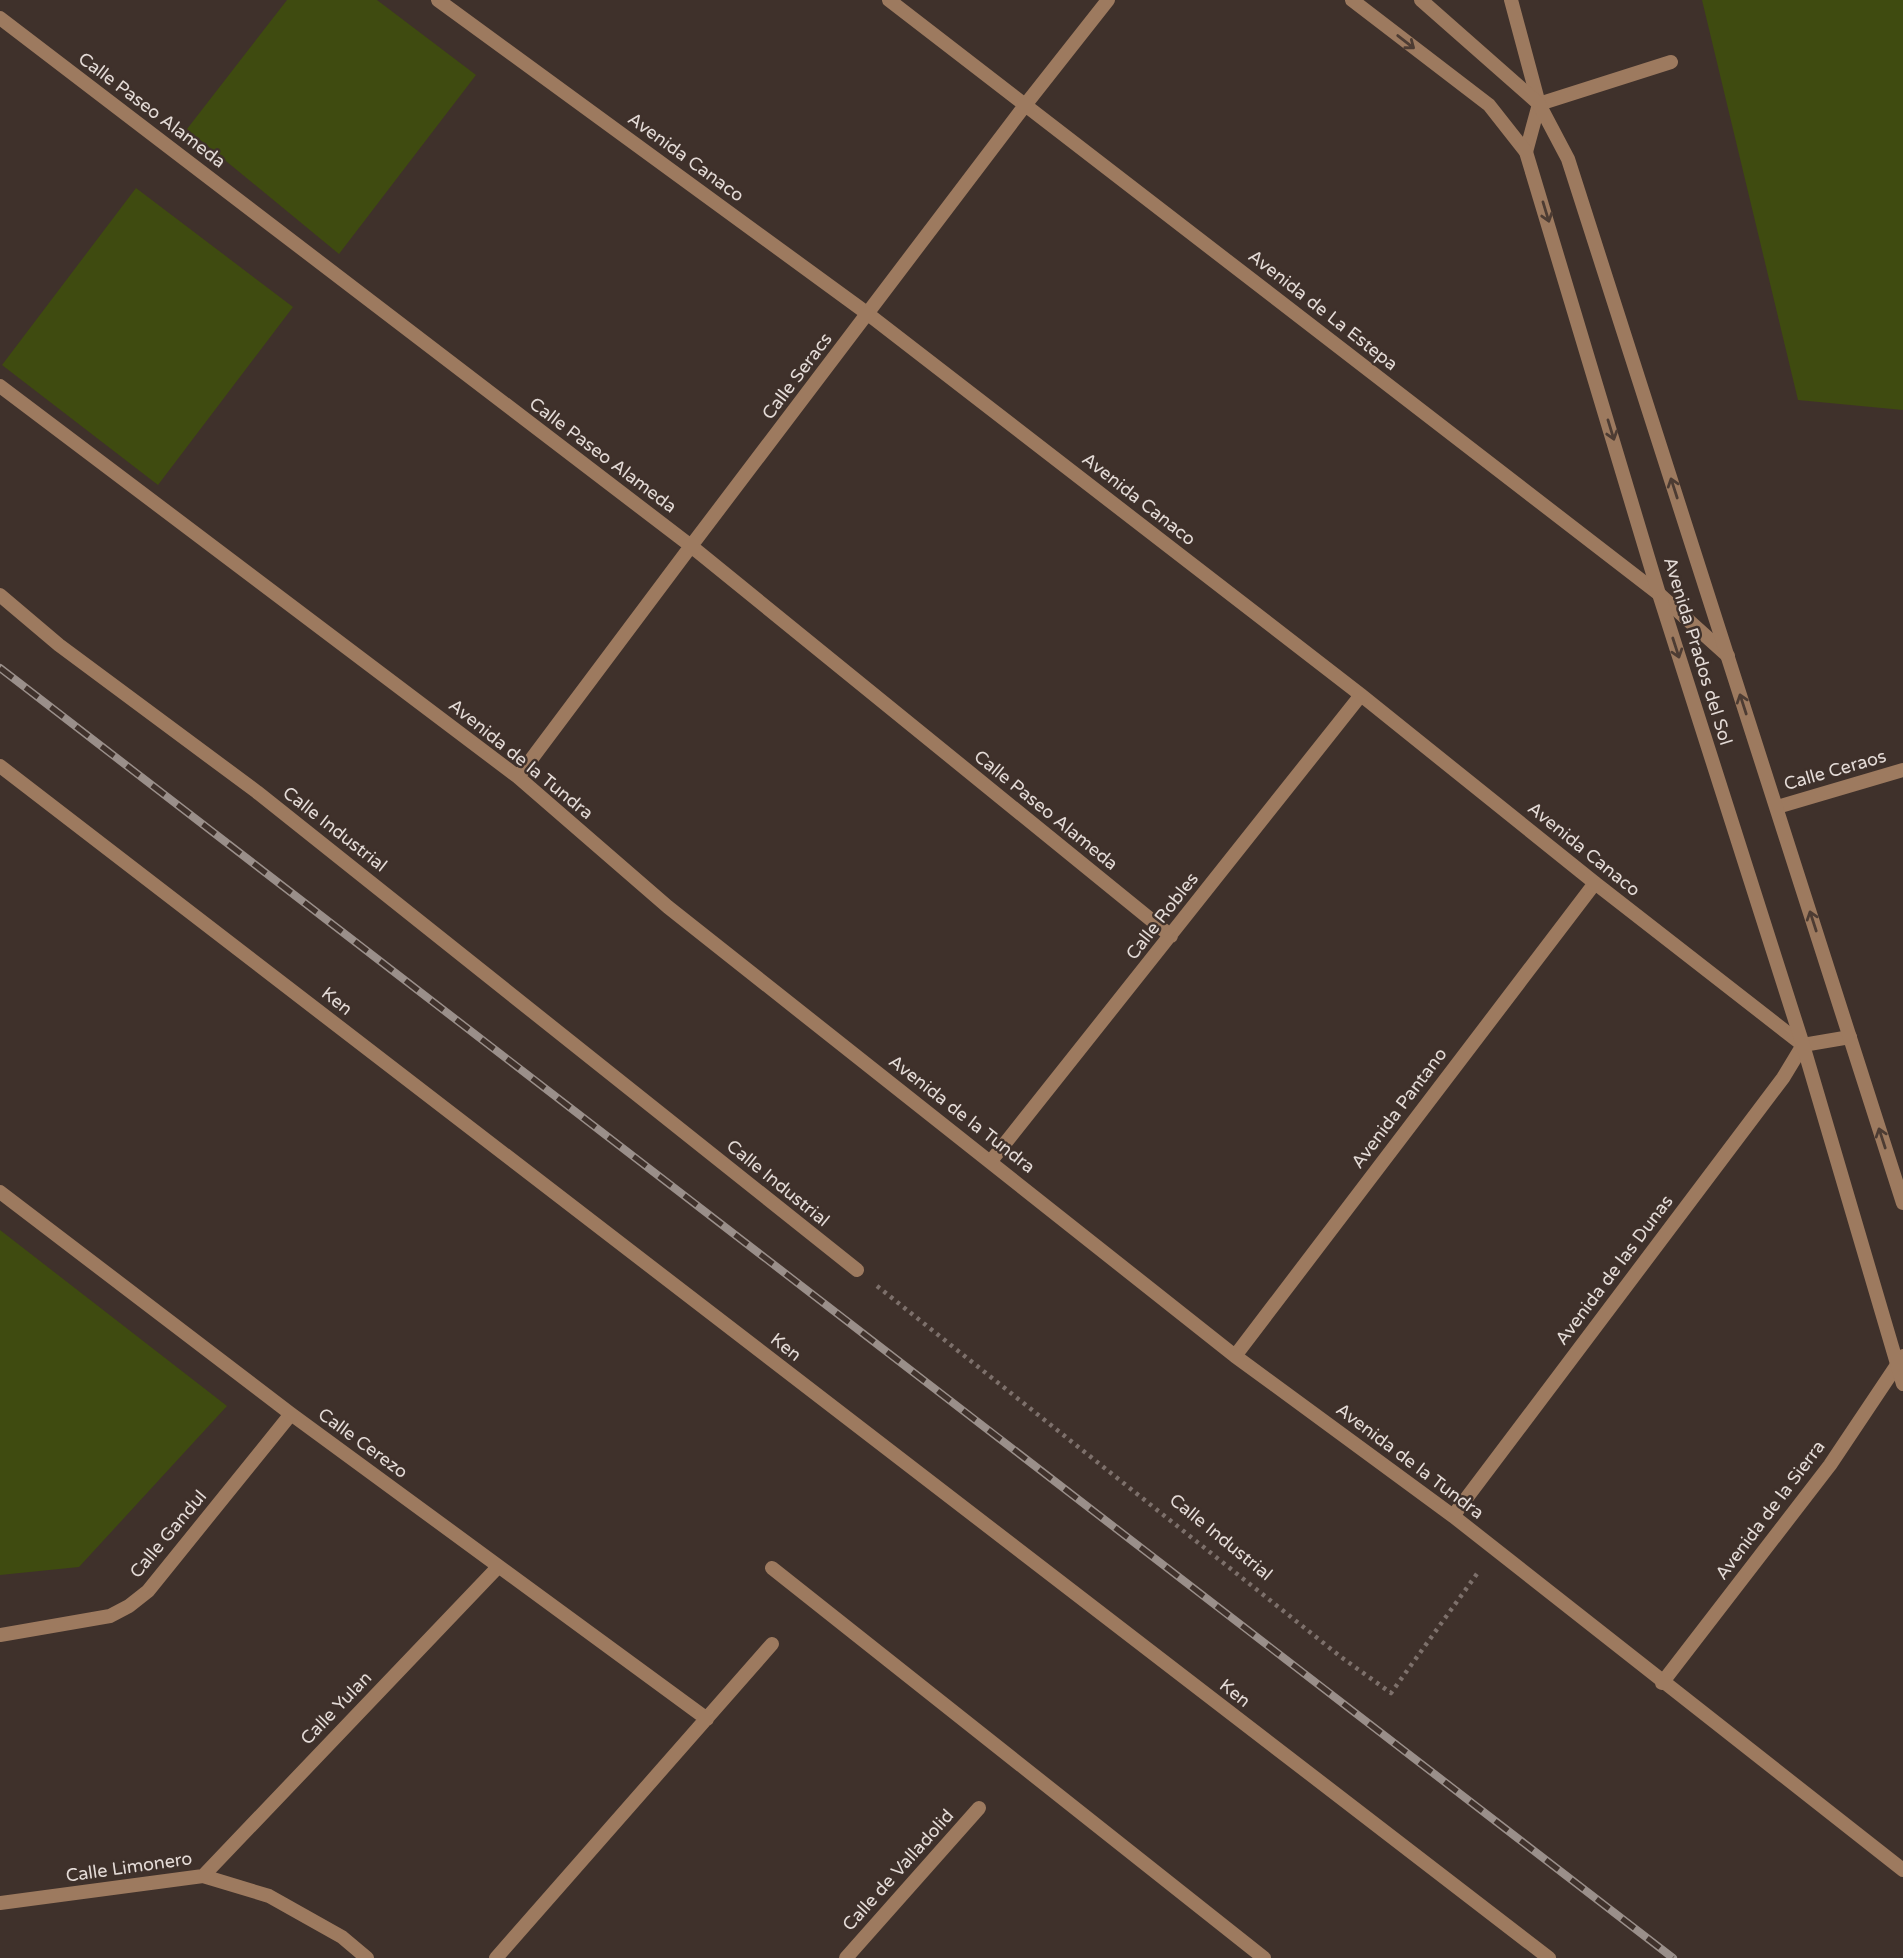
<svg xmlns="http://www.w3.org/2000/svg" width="1903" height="1958" viewBox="0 0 1903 1958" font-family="'Varela Round',sans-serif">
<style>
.green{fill:#3f4b10}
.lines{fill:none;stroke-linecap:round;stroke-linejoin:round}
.path{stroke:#7d706b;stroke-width:4.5;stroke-dasharray:3.5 5;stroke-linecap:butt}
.minor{stroke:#9d7a5f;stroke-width:14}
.tertiary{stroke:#9d7a5f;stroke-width:14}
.rail-casing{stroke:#9a8f8a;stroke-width:8}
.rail{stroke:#3f312b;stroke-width:5;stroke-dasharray:16;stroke-linecap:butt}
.oneway{stroke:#4d3c33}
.labels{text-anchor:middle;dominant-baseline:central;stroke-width:5;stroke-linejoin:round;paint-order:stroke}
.street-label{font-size:18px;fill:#e4dbd7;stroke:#3f312b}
</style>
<rect width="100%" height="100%" fill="#3f312b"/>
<path class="green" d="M 287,0 L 377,0 L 476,75 L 339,254 L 187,129 Z
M 1702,0 L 1903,0 L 1903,410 L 1798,400 Z
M 136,188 L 293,307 L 158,485 L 2,365 Z
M 0,1230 L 227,1406 L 79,1567 L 0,1575 Z"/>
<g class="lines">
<path class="path" d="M 877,1286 L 1341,1657 L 1391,1693 L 1479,1571"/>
<path class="minor" d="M 438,0 L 868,314 L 1361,695 L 1595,883 L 1803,1045
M 889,0 L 1659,594 L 1728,656
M 1511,0 L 1539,104 L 1526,152
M 0,18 L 691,546 L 1171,936
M 1539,104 L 1671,62
M 0,386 L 518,777 L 668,907 L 1235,1356 L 1453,1516 L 1903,1870
M 0,595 L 59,645 L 257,792 L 857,1270
M 0,766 L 1549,1958
M 518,777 L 691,546 L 1026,104 L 1108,0
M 1777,807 L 1903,770
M 1803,1045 L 1850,1037
M 991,1161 L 1361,695
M 0,1192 L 291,1414 L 707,1719
M 1235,1356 L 1595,883
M 1453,1516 L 1783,1078 L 1803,1045
M 772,1568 L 1264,1958
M 0,1635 L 110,1616 L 129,1606 L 148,1591 L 291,1414
M 1662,1683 L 1830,1465 L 1903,1356
M 203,1876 L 498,1567
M 0,1903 L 203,1876 L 269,1896 L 342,1937 L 367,1958
M 496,1958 L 772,1644
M 846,1958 L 979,1808"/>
<path class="tertiary" d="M 1352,0 L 1489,105 L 1526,152 L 1659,594 L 1803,1045 L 1903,1384
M 1421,0 L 1539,104 L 1568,159 L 1903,1203"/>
<g class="rail-casing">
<path id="rail" d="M 0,668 L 1673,1958"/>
</g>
<use href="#rail" class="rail"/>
</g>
<defs><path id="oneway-shaft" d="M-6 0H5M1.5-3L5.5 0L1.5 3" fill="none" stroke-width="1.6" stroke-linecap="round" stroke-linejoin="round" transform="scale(1.75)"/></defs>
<g class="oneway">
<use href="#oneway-shaft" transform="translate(1406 42) rotate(38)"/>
<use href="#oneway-shaft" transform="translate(1546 212) rotate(73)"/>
<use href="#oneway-shaft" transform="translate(1611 430) rotate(73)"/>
<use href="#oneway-shaft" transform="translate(1674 488) rotate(-108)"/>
<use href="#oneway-shaft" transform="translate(1676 648) rotate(72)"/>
<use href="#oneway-shaft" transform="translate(1743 704) rotate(-108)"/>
<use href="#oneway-shaft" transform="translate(1813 921) rotate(-108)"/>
<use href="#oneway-shaft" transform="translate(1882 1138) rotate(-108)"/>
</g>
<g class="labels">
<g class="street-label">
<text transform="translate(152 110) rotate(37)">Calle Paseo Alameda</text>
<text transform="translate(686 157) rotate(36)">Avenida Canaco</text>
<text transform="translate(1323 310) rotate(38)">Avenida de La Estepa</text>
<text transform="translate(797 376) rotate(-53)">Calle Seracs</text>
<text transform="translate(603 455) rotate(37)">Calle Paseo Alameda</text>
<text transform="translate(1139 499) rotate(38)">Avenida Canaco</text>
<text transform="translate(1698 651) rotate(73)">Avenida Prados del Sol</text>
<text transform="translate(521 759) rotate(39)">Avenida de la Tundra</text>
<text transform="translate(1835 770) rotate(-16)">Calle Ceraos</text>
<text transform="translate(1046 810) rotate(39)">Calle Paseo Alameda</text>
<text transform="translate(335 829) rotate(38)">Calle Industrial</text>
<text transform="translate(1584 849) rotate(39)">Avenida Canaco</text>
<text transform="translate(1162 916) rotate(-52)">Calle Robles</text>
<text transform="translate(337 1001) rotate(38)">Ken</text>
<text transform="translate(1399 1108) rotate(-53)">Avenida Pantano</text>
<text transform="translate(962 1114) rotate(38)">Avenida de la Tundra</text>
<text transform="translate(778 1183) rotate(39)">Calle Industrial</text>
<text transform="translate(1614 1270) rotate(-53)">Avenida de las Dunas</text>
<text transform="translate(786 1347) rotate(38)">Ken</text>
<text transform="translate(363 1443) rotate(36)">Calle Cerezo</text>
<text transform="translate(1410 1461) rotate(37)">Avenida de la Tundra</text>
<text transform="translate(1770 1510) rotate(-53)">Avenida de la Sierra</text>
<text transform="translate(168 1534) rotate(-50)">Calle Gandul</text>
<text transform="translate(1221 1537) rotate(39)">Calle Industrial</text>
<text transform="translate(1235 1693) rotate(38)">Ken</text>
<text transform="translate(336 1708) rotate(-46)">Calle Yulan</text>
<text transform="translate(129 1867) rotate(-8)">Calle Limonero</text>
<text transform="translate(898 1870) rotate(-48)">Calle de Valladolid</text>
</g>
</g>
</svg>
